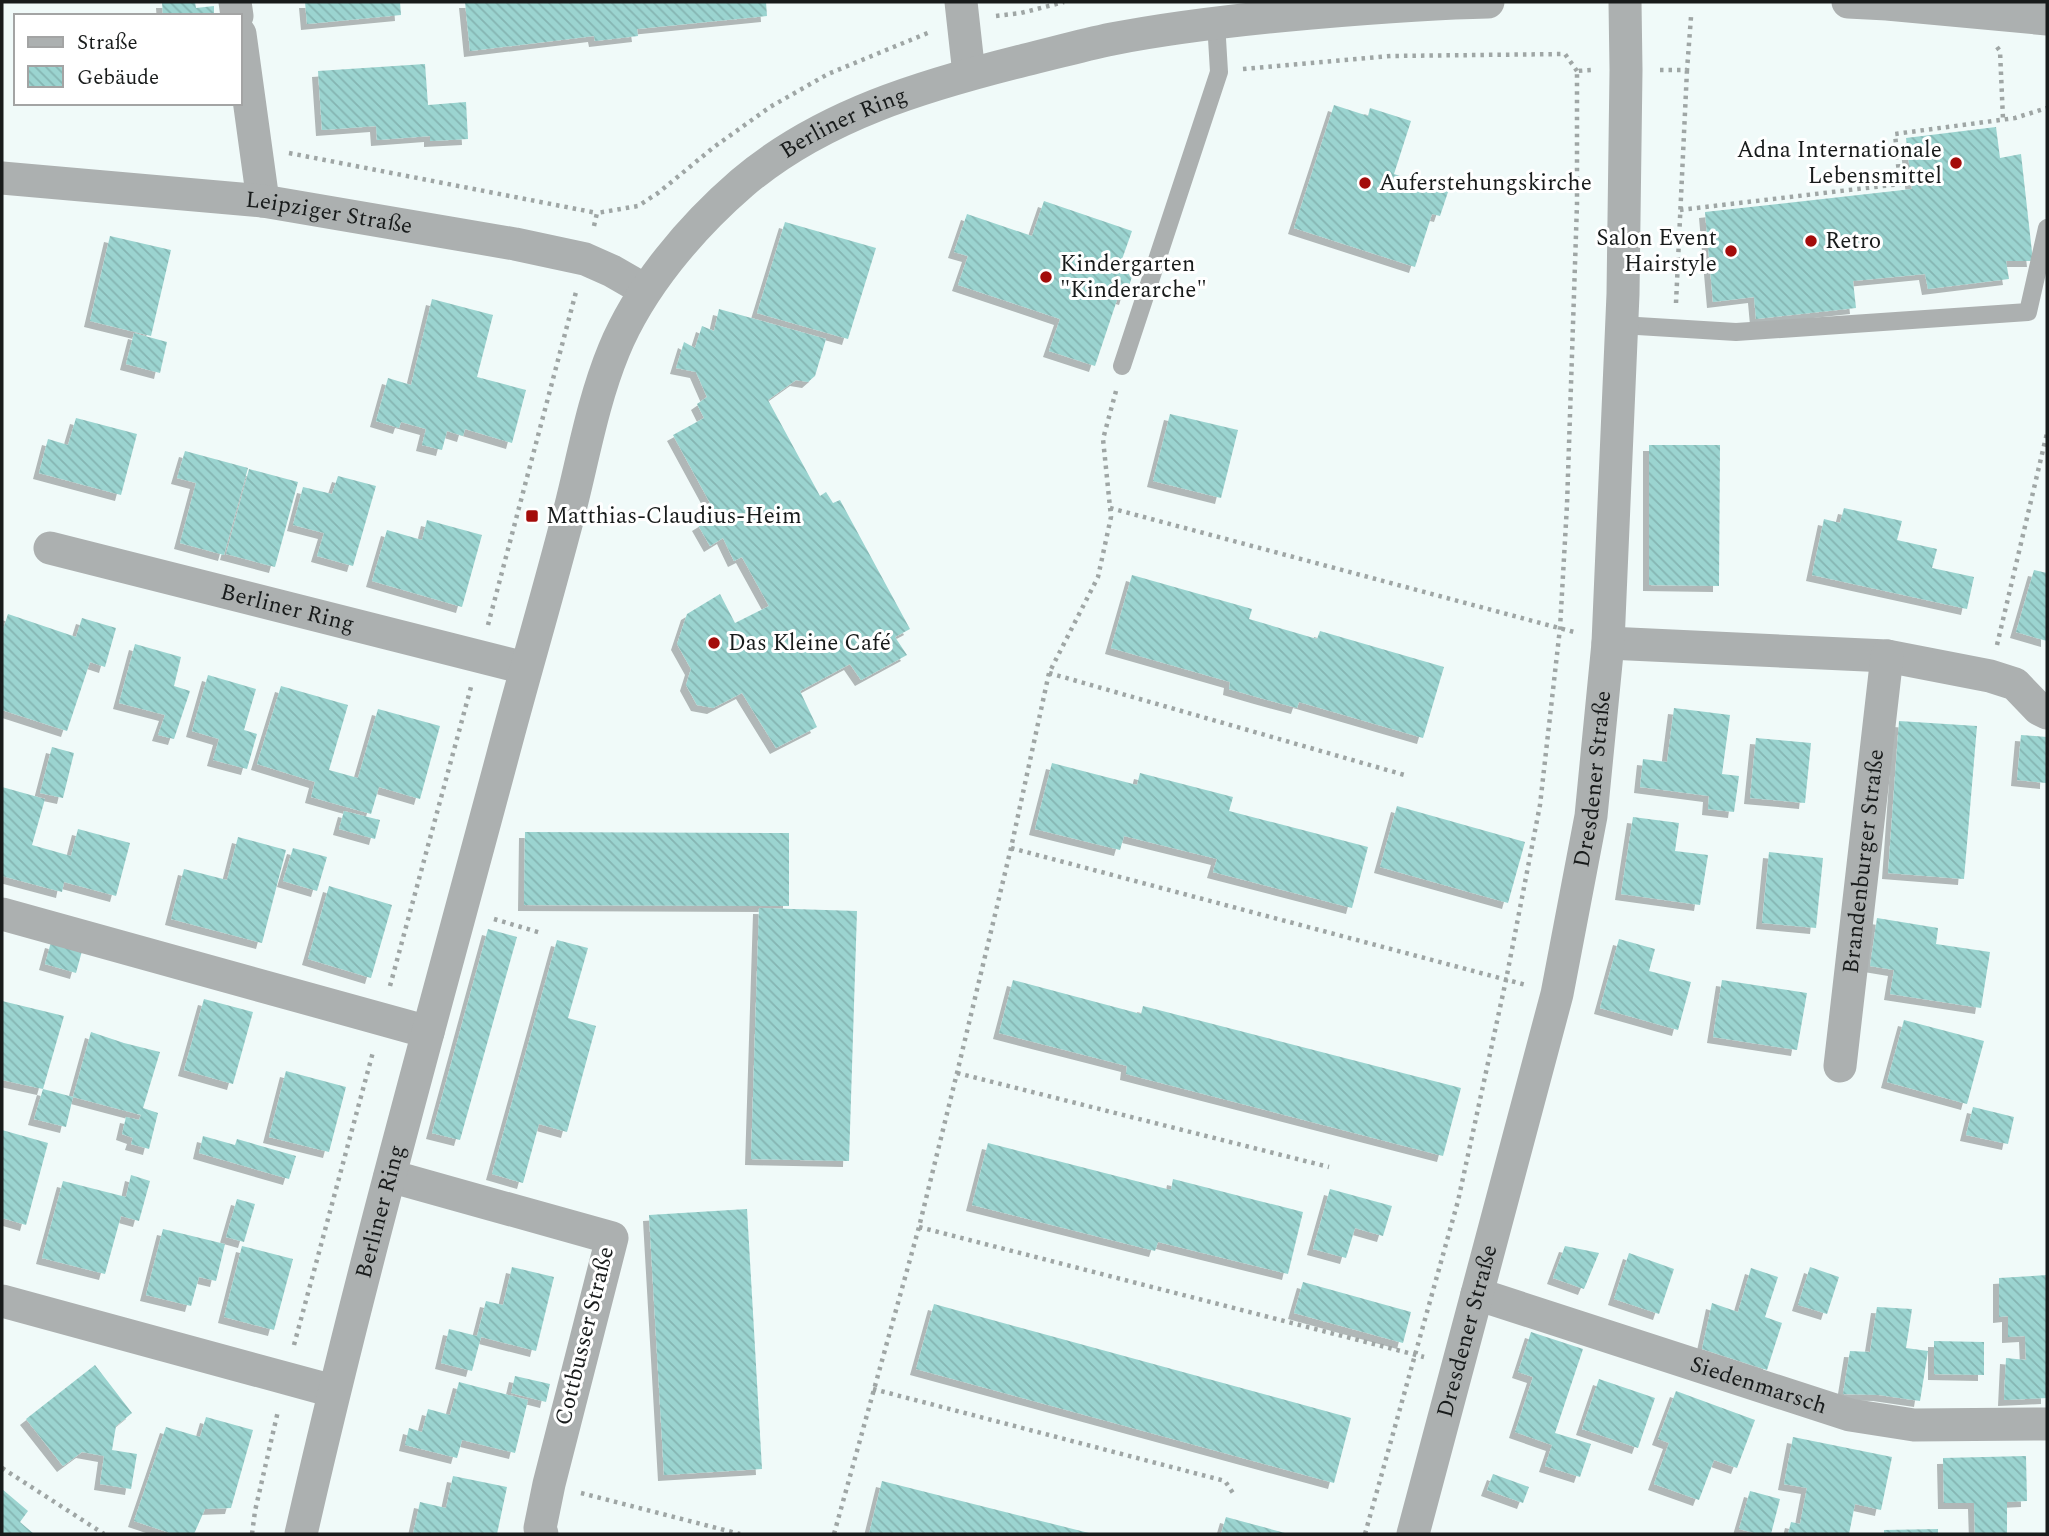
<svg xmlns="http://www.w3.org/2000/svg" width="2049" height="1536" viewBox="0 0 2049 1536" font-family="Spectral,serif">
<style>
.building{fill:url(#building-back-hatch);filter:url(#shadow)}
.lines{fill:none;stroke-linecap:round;stroke-linejoin:round}
.path{stroke:#9fa6a5;stroke-width:4.5;stroke-dasharray:3.5 5;stroke-linecap:butt}
.service{stroke:#acb0b0;stroke-width:18}
.minor{stroke:#acb0b0;stroke-width:33}
.poi-dot{fill:#a30c0a;stroke:#fff;stroke-width:2.5}
.labels{text-anchor:middle;dominant-baseline:central;stroke-width:6;stroke-linejoin:round;paint-order:stroke}
.street-label{font-size:23px;fill:#181b1b;stroke:#fff}
.poi-label{font-size:23px;fill:#181b1b;stroke:#fff;text-anchor:start}
</style>
<defs>
<pattern id="building-back-hatch" width="6" height="6" patternUnits="userSpaceOnUse" patternTransform="scale(1.75)"><rect width="6" height="6" fill="#9bd4d0"/><path d="M-1 5l2 2M0 0l6 6M5-1l2 2" fill="none" stroke="#85b5b2"/></pattern>
<filter id="shadow"><feDropShadow dx="-6" dy="6" stdDeviation="0" flood-color="#0004"/></filter>
</defs>
<rect width="100%" height="100%" fill="#f0faf9"/>
<path class="building" d="M 162,2 L 195,2 L 196,8 L 214,6 L 214,16 L 163,16 Z
M 305,2 L 400,2 L 401,15 L 307,24 Z
M 465,2 L 766,2 L 767,16 L 637,29 L 638,36 L 595,41 L 594,36 L 470,51 Z
M 425,64 L 428,105 L 466,102 L 468,139 L 430,141 L 430,136 L 377,140 L 376,126 L 322,130 L 318,71 Z
M 1334,105 L 1368,116 L 1370,108 L 1411,121 L 1394,174 L 1448,192 L 1440,216 L 1432,214 L 1415,267 L 1294,228 Z
M 1996,127 L 2000,158 L 2021,154 L 2033,261 L 2006,261 L 2009,279 L 1928,289 L 1925,274 L 1853,281 L 1856,308 L 1756,319 L 1754,297 L 1713,302 L 1705,212 L 1912,189 L 1906,138 Z
M 1044,201 L 1132,231 L 1120,265 L 1134,270 L 1125,299 L 1118,297 L 1095,366 L 1049,351 L 1060,319 L 958,285 L 968,256 L 954,252 L 967,214 L 1032,236 Z
M 785,222 L 876,248 L 848,339 L 757,313 Z
M 110,236 L 171,250 L 151,336 L 90,321 Z
M 432,299 L 493,315 L 477,377 L 526,390 L 512,443 L 465,429 L 463,436 L 447,431 L 442,450 L 422,445 L 426,429 L 401,422 L 399,428 L 376,421 L 388,378 L 411,385 Z
M 719,309 L 826,339 L 815,376 L 808,382 L 796,380 L 768,400 L 820,496 L 826,492 L 833,503 L 840,500 L 910,629 L 895,637 L 907,655 L 861,680 L 850,664 L 800,691 L 817,727 L 776,748 L 742,693 L 713,708 L 697,705 L 686,685 L 691,669 L 677,644 L 687,614 L 720,594 L 735,623 L 769,606 L 742,557 L 734,561 L 723,538 L 710,546 L 698,525 L 716,514 L 673,435 L 704,418 L 697,404 L 707,397 L 696,372 L 676,368 L 684,342 L 695,348 L 702,326 L 714,331 Z
M 134,333 L 167,342 L 160,373 L 126,364 Z
M 1170,414 L 1238,430 L 1221,498 L 1153,481 Z
M 76,418 L 137,434 L 121,495 L 39,473 L 48,439 L 68,445 Z
M 1649,445 L 1720,445 L 1719,586 L 1649,585 Z
M 185,451 L 248,468 L 224,555 L 180,543 L 196,483 L 177,478 Z
M 249,469 L 298,482 L 275,567 L 226,554 Z
M 338,476 L 376,486 L 353,566 L 317,556 L 324,533 L 293,525 L 303,487 L 332,494 Z
M 1844,508 L 1902,521 L 1897,540 L 1937,549 L 1932,568 L 1974,577 L 1967,609 L 1812,575 L 1824,519 L 1840,523 Z
M 427,520 L 482,535 L 462,607 L 372,581 L 387,530 L 422,540 Z
M 2034,570 L 2047,573 L 2047,641 L 2016,632 Z
M 1132,575 L 1252,609 L 1249,619 L 1317,639 L 1320,631 L 1444,667 L 1423,738 L 1299,702 L 1297,708 L 1260,698 L 1229,689 L 1230,682 L 1111,648 Z
M 8,614 L 76,637 L 82,618 L 116,628 L 105,667 L 90,662 L 67,731 L 2,710 L 2,632 Z
M 135,644 L 181,657 L 174,686 L 190,691 L 174,739 L 158,735 L 165,715 L 119,703 Z
M 208,675 L 256,689 L 244,730 L 257,734 L 247,769 L 213,760 L 219,739 L 192,731 Z
M 281,686 L 348,705 L 329,770 L 358,778 L 378,709 L 440,726 L 420,799 L 379,787 L 371,814 L 311,797 L 315,782 L 257,764 Z
M 1674,708 L 1730,715 L 1722,774 L 1739,776 L 1734,812 L 1708,809 L 1709,796 L 1640,787 L 1643,759 L 1667,762 Z
M 1899,721 L 1977,726 L 1964,879 L 1888,873 Z
M 2021,735 L 2047,737 L 2046,783 L 2017,780 Z
M 1756,738 L 1811,743 L 1805,803 L 1750,798 Z
M 52,747 L 74,753 L 63,798 L 40,793 Z
M 1052,763 L 1137,785 L 1140,773 L 1233,797 L 1229,811 L 1368,847 L 1352,908 L 1213,872 L 1217,859 L 1124,836 L 1120,850 L 1035,829 Z
M 2,787 L 45,799 L 32,845 L 71,856 L 78,829 L 130,843 L 116,896 L 64,882 L 62,892 L 2,876 Z
M 1397,806 L 1525,842 L 1508,903 L 1380,867 Z
M 344,811 L 380,820 L 375,839 L 339,829 Z
M 1633,817 L 1679,823 L 1675,851 L 1708,855 L 1700,905 L 1621,894 Z
M 525,832 L 789,833 L 789,906 L 524,905 Z
M 238,837 L 286,850 L 262,943 L 171,919 L 184,869 L 227,880 Z
M 293,848 L 327,857 L 317,891 L 283,881 Z
M 1769,852 L 1823,858 L 1816,928 L 1762,923 Z
M 329,886 L 392,905 L 371,978 L 308,959 Z
M 759,908 L 857,911 L 849,1161 L 751,1159 Z
M 1877,918 L 1938,928 L 1936,944 L 1990,952 L 1981,1008 L 1890,994 L 1894,970 L 1870,966 Z
M 488,929 L 517,937 L 460,1140 L 432,1133 Z
M 1619,939 L 1655,949 L 1649,971 L 1691,982 L 1678,1030 L 1600,1008 Z
M 557,940 L 588,948 L 568,1018 L 596,1026 L 567,1132 L 539,1124 L 523,1183 L 492,1174 Z
M 51,942 L 82,951 L 76,973 L 45,964 Z
M 1013,980 L 1141,1014 L 1143,1006 L 1461,1088 L 1443,1156 L 1126,1074 L 1127,1066 L 999,1033 Z
M 1722,980 L 1807,993 L 1797,1050 L 1713,1037 Z
M 204,999 L 253,1012 L 233,1084 L 184,1070 Z
M 2,1001 L 64,1016 L 43,1089 L 2,1080 Z
M 1904,1020 L 1984,1041 L 1967,1104 L 1887,1082 Z
M 91,1032 L 124,1043 L 160,1052 L 143,1108 L 158,1113 L 149,1149 L 131,1144 L 133,1138 L 122,1134 L 126,1117 L 139,1120 L 141,1115 L 73,1097 Z
M 286,1071 L 346,1087 L 329,1152 L 269,1137 Z
M 43,1089 L 73,1097 L 66,1127 L 34,1119 Z
M 1973,1107 L 2014,1117 L 2008,1144 L 1966,1135 Z
M 2,1130 L 48,1143 L 26,1225 L 2,1218 Z
M 203,1136 L 235,1145 L 237,1139 L 296,1156 L 289,1179 L 199,1153 Z
M 988,1143 L 1171,1190 L 1173,1179 L 1303,1212 L 1288,1274 L 1158,1242 L 1155,1251 L 972,1205 Z
M 131,1175 L 150,1181 L 139,1221 L 121,1216 L 105,1274 L 42,1258 L 63,1181 L 126,1197 Z
M 1330,1189 L 1392,1206 L 1383,1236 L 1355,1228 L 1346,1258 L 1313,1249 Z
M 237,1199 L 255,1204 L 244,1242 L 226,1237 Z
M 747,1209 L 762,1469 L 664,1475 L 649,1215 Z
M 163,1229 L 225,1244 L 216,1281 L 199,1277 L 191,1306 L 146,1295 Z
M 242,1246 L 293,1259 L 274,1330 L 224,1317 Z
M 1565,1246 L 1599,1253 L 1584,1289 L 1553,1278 Z
M 1629,1253 L 1674,1269 L 1659,1314 L 1614,1299 Z
M 512,1267 L 554,1277 L 536,1351 L 481,1337 L 472,1371 L 441,1363 L 449,1329 L 477,1336 L 486,1301 L 503,1305 Z
M 1810,1267 L 1839,1277 L 1827,1314 L 1798,1305 Z
M 1751,1268 L 1778,1277 L 1765,1317 L 1782,1323 L 1767,1370 L 1702,1349 L 1712,1303 L 1738,1312 Z
M 2047,1275 L 2047,1398 L 2004,1400 L 2006,1358 L 2026,1360 L 2025,1336 L 2008,1337 L 2008,1316 L 1999,1317 L 1999,1278 Z
M 1303,1282 L 1411,1312 L 1403,1343 L 1294,1313 Z
M 934,1304 L 1351,1418 L 1334,1483 L 916,1369 Z
M 1877,1307 L 1912,1309 L 1906,1348 L 1928,1351 L 1920,1401 L 1879,1395 L 1843,1394 L 1850,1351 L 1870,1352 Z
M 1531,1332 L 1583,1349 L 1555,1433 L 1591,1444 L 1580,1477 L 1545,1466 L 1552,1445 L 1515,1432 L 1533,1377 L 1518,1372 Z
M 1934,1341 L 1984,1342 L 1984,1375 L 1934,1374 Z
M 95,1365 L 132,1413 L 116,1426 L 112,1450 L 137,1454 L 131,1489 L 100,1484 L 104,1456 L 82,1452 L 63,1466 L 26,1419 Z
M 515,1376 L 550,1384 L 546,1402 L 511,1393 Z
M 1599,1379 L 1655,1398 L 1638,1448 L 1582,1429 Z
M 459,1382 L 528,1400 L 515,1453 L 462,1440 L 457,1458 L 405,1445 L 409,1428 L 422,1432 L 428,1409 L 450,1415 Z
M 1676,1391 L 1755,1420 L 1737,1468 L 1714,1460 L 1699,1500 L 1654,1484 L 1669,1443 L 1658,1439 Z
M 206,1417 L 253,1430 L 231,1508 L 205,1509 L 194,1534 L 173,1534 L 134,1521 L 166,1427 L 200,1437 Z
M 1793,1437 L 1892,1457 L 1881,1510 L 1855,1504 L 1849,1534 L 1788,1534 L 1791,1522 L 1800,1524 L 1807,1488 L 1784,1484 Z
M 2026,1456 L 2027,1501 L 2007,1502 L 2007,1534 L 1975,1534 L 1974,1503 L 1944,1503 L 1943,1458 Z
M 1493,1474 L 1529,1487 L 1523,1503 L 1487,1490 Z
M 453,1476 L 507,1487 L 497,1534 L 413,1534 L 420,1502 L 446,1508 Z
M 882,1481 L 1089,1533 L 1089,1534 L 869,1534 Z
M 2,1489 L 28,1511 L 20,1522 L 34,1534 L 2,1534 Z
M 1750,1491 L 1780,1499 L 1771,1534 L 1758,1534 L 1739,1529 Z
M 1226,1517 L 1285,1533 L 1285,1534 L 1221,1534 Z
M 1938,1529 L 1938,1534 L 1884,1534 L 1884,1530 Z"/>
<g class="lines">
<path class="path" d="M 996,16 L 1021,13 L 1064,2
M 1997,47 L 2000,51 L 2003,119
M 1243,69 L 1391,56 L 1565,54 L 1577,71
M 1660,70 L 1687,70 L 1691,17
M 289,153 L 597,213
M 1680,210 L 1900,184 L 1895,134 L 2015,118 L 2047,108
M 594,226 L 597,213 L 638,206 L 658,193 L 714,147 L 770,107 L 828,74 L 930,32
M 1676,303 L 1687,70
M 1110,508 L 1574,632
M 488,625 L 576,292
M 1997,645 L 2047,433
M 1049,673 L 1408,776
M 1011,848 L 1526,985
M 494,919 L 541,933
M 390,986 L 471,687
M 957,1073 L 1329,1167
M 919,1227 L 1424,1357
M 294,1345 L 373,1052
M 873,1389 L 1225,1481 L 1233,1493
M 2,1468 L 104,1534
M 581,1493 L 740,1534
M 252,1534 L 255,1511 L 278,1411
M 834,1534 L 919,1227 L 957,1073 L 1011,848 L 1049,673 L 1098,577 L 1111,517 L 1103,439 L 1116,391
M 1365,1534 L 1458,1201 L 1506,980 L 1540,805 L 1560,628 L 1567,505 L 1577,204 L 1577,71 L 1591,70"/>
<path class="service" d="M 1621,325 L 1736,332 L 2028,312 L 2047,228
M 1122,366 L 1219,72 L 1216,22"/>
<g class="minor">
<path d="M 235,2 L 237,16"/>
<path d="M 961,2 L 969,74"/>
<path d="M 1848,2 L 1887,4 L 2047,19"/>
<path d="M 240,34 L 263,201"/>
<path id="s1" d="M 2,178 L 263,201 L 515,244 L 585,259 L 612,271 L 645,290"/>
<path id="s2" d="M 50,548 L 525,668"/>
<path d="M 1608,643 L 1887,656 L 1990,676 L 2015,684 L 2039,709 L 2047,713"/>
<path d="M 2,914 L 428,1032"/>
<path id="s3" d="M 1840,1066 L 1887,656"/>
<path d="M 390,1176 L 612,1238 L 549,1484 L 540,1528 L 542,1534"/>
<path id="s4" d="M 1477,1294 L 1850,1415 L 1914,1425 L 2047,1424"/>
<path d="M 2,1301 L 333,1391"/>
<path id="s5" d="M 301,1534 C 360,1274 433,1016 502,758 C 522,682 544,608 564,532 C 581,472 590,408 614,350 C 640,287 691,227 742,183 C 822,115 925,85 1025,60 C 1054,53 1083,45 1112,39 C 1178,26 1244,19 1311,13 C 1370,8 1429,3 1488,2"/>
<path id="s6" d="M 1413,1534 L 1557,994 L 1591,816 L 1608,643 L 1623,294 L 1626,70 L 1625,2"/>
</g>
</g>
<g class="poi-dot">
<circle cx="1956" cy="163" r="7"/>
<circle cx="1365" cy="183" r="7"/>
<circle cx="1811" cy="241" r="7"/>
<circle cx="1731" cy="251" r="7"/>
<circle cx="1046" cy="277" r="7"/>
<rect x="525" y="509" width="14" height="14" rx="3.5"/>
<circle cx="714" cy="643" r="7"/>
</g>
<g class="labels">
<g class="street-label">
<text stroke="none"><textPath href="#s5" startOffset="1556">Berliner Ring</textPath></text>
<text stroke="none"><textPath href="#s1" startOffset="329">Leipziger Straße</textPath></text>
<text stroke="none"><textPath href="#s2" startOffset="245">Berliner Ring</textPath></text>
<text stroke="none"><textPath href="#s6" startOffset="777">Dresdener Straße</textPath></text>
<text stroke="none"><textPath href="#s3" startOffset="206">Brandenburger Straße</textPath></text>
<text stroke="none"><textPath href="#s5" startOffset="332">Berliner Ring</textPath></text>
<text stroke="none"><textPath href="#s6" startOffset="210">Dresdener Straße</textPath></text>
<text transform="translate(585 1336) rotate(-76)">Cottbusser Straße</text>
<text stroke="none"><textPath href="#s4" startOffset="296">Siedenmarsch</textPath></text>
</g>
<g class="poi-label">
<text x="1942" y="150" text-anchor="end">Adna Internationale<tspan x="1942" dy="26">Lebensmittel</tspan></text>
<text x="1379" y="183">Auferstehungskirche</text>
<text x="1717" y="238" text-anchor="end">Salon Event<tspan x="1717" dy="26">Hairstyle</tspan></text>
<text x="1825" y="241">Retro</text>
<text x="1060" y="264">Kindergarten<tspan x="1060" dy="26">"Kinderarche"</tspan></text>
<text x="546" y="516">Matthias-Claudius-Heim</text>
<text x="728" y="643">Das Kleine Café</text>
</g>
</g>
<rect width="2049" height="1536" fill="none" stroke="#181b1b" stroke-width="7"/>
<rect x="14" y="14" width="228" height="91" fill="#ffffff" stroke="#a3a4a4" stroke-width="2"/>
<rect x="28" y="37" width="35" height="10" fill="#acb0b0" stroke="#a3a4a4" stroke-width="2"/>
<text x="77" y="49" font-size="21" fill="#181b1b">Straße</text>
<rect x="28" y="66" width="35" height="21" fill="url(#building-back-hatch)" stroke="#a3a4a4" stroke-width="2"/>
<text x="77" y="84" font-size="21" fill="#181b1b">Gebäude</text>
</svg>
